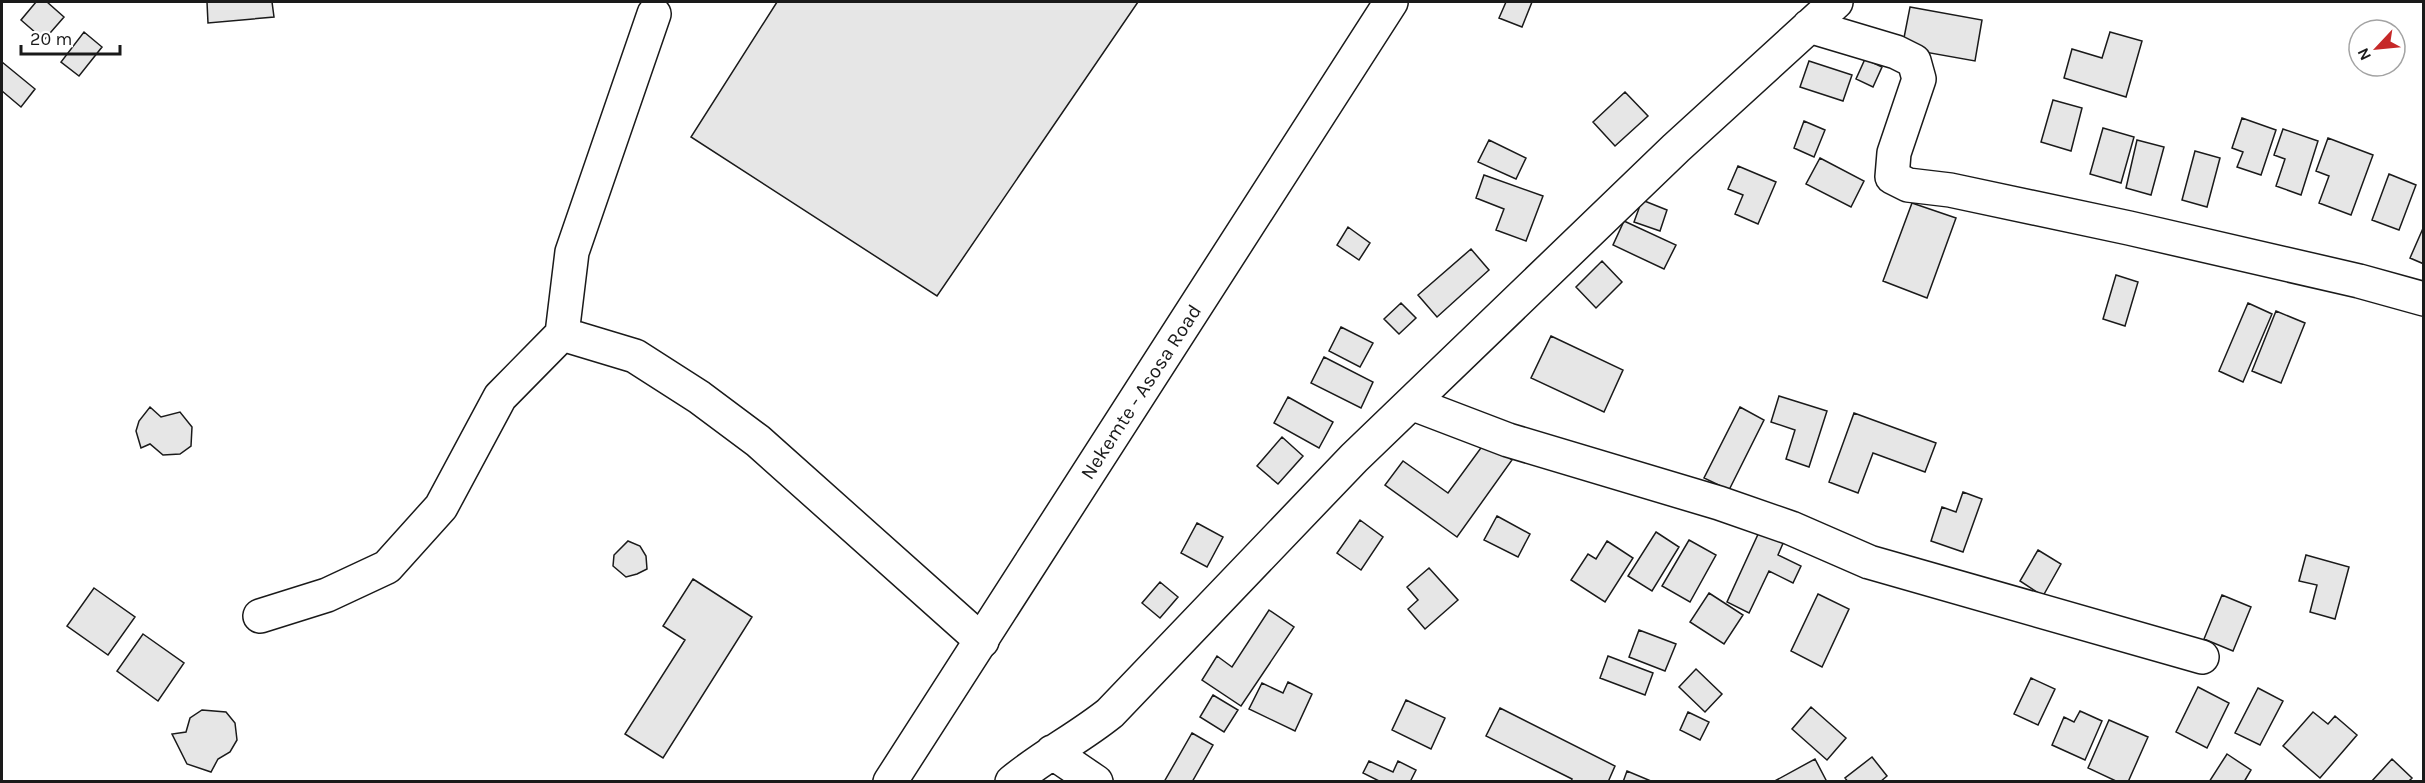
<svg xmlns="http://www.w3.org/2000/svg" width="2425" height="783" viewBox="0 0 2425 783" font-family="Karla,sans-serif">
<style>
.building{fill:#e6e6e6;stroke:#1a1a1a;stroke-width:1.5}
.lines{fill:none;stroke-linecap:round;stroke-linejoin:round}
.minor-casing{stroke:#1a1a1a;stroke-width:36}
.highway-casing{stroke:#1a1a1a;stroke-width:36}
.minor{stroke:#fff;stroke-width:33}
.highway{stroke:#fff;stroke-width:33}
.labels{text-anchor:middle;dominant-baseline:central;stroke-width:4.5;stroke-linejoin:round;paint-order:stroke}
.street-label{font-size:20px;fill:#1a1a1a;stroke:#fff}
</style>
<rect width="100%" height="100%" fill="#fff"/>
<path class="building" d="M 36,2 L 47,2 L 64,17 L 44,40 L 21,20 Z
M 207,2 L 272,2 L 274,17 L 208,23 Z
M 777,2 L 1138,2 L 937,296 L 691,137 Z
M 1506,2 L 1532,2 L 1522,27 L 1499,18 Z
M 1910,7 L 1982,20 L 1975,61 L 1902,48 Z
M 84,32 L 102,47 L 79,76 L 61,62 Z
M 2110,32 L 2142,41 L 2126,97 L 2064,78 L 2072,49 L 2102,58 Z
M 1865,59 L 1882,67 L 1873,87 L 1856,79 Z
M 1809,61 L 1852,75 L 1843,101 L 1800,87 Z
M 2,62 L 35,89 L 21,107 L 2,91 Z
M 1625,92 L 1648,116 L 1615,146 L 1593,122 Z
M 2053,100 L 2082,108 L 2071,151 L 2041,142 Z
M 2242,118 L 2276,130 L 2261,175 L 2237,167 L 2243,152 L 2232,148 Z
M 1804,121 L 1825,130 L 1814,157 L 1794,148 Z
M 2103,128 L 2134,137 L 2121,183 L 2090,174 Z
M 2283,129 L 2318,141 L 2301,195 L 2276,186 L 2285,159 L 2274,155 Z
M 2328,138 L 2373,155 L 2351,215 L 2319,203 L 2329,176 L 2316,171 Z
M 1489,140 L 1526,158 L 1516,179 L 1478,162 Z
M 2137,140 L 2164,147 L 2151,195 L 2126,188 Z
M 2195,151 L 2220,158 L 2207,207 L 2182,200 Z
M 1820,158 L 1864,181 L 1851,207 L 1806,184 Z
M 1738,166 L 1776,182 L 1758,224 L 1735,214 L 1743,195 L 1728,189 Z
M 2389,174 L 2416,185 L 2399,230 L 2372,220 Z
M 1484,175 L 1543,196 L 1526,241 L 1496,230 L 1504,209 L 1476,198 Z
M 1642,200 L 1667,210 L 1660,231 L 1634,222 Z
M 1912,203 L 1956,218 L 1927,298 L 1883,281 Z
M 1624,221 L 1676,245 L 1664,269 L 1613,245 Z
M 2424,226 L 2424,264 L 2410,258 Z
M 1348,227 L 1370,243 L 1359,260 L 1337,245 Z
M 1471,249 L 1489,270 L 1437,317 L 1418,295 Z
M 1602,261 L 1622,282 L 1596,308 L 1576,287 Z
M 2116,275 L 2138,282 L 2125,326 L 2103,319 Z
M 1401,303 L 1416,318 L 1399,334 L 1384,319 Z
M 2248,303 L 2272,314 L 2243,382 L 2219,371 Z
M 2276,311 L 2305,323 L 2281,383 L 2252,371 Z
M 1341,327 L 1373,343 L 1360,367 L 1329,351 Z
M 1551,336 L 1623,370 L 1604,412 L 1531,378 Z
M 1324,357 L 1373,382 L 1361,408 L 1311,383 Z
M 1779,396 L 1827,411 L 1809,467 L 1786,459 L 1795,430 L 1771,422 Z
M 1288,397 L 1333,422 L 1319,448 L 1274,423 Z
M 150,407 L 161,417 L 180,412 L 192,427 L 191,446 L 180,454 L 163,455 L 150,444 L 141,448 L 136,431 L 139,421 Z
M 1740,407 L 1764,420 L 1729,490 L 1704,478 Z
M 1854,413 L 1936,443 L 1925,472 L 1873,453 L 1858,493 L 1829,482 Z
M 1282,437 L 1303,456 L 1278,484 L 1257,466 Z
M 1486,441 L 1512,460 L 1457,537 L 1385,485 L 1403,461 L 1448,493 Z
M 1963,492 L 1982,499 L 1963,552 L 1931,541 L 1942,507 L 1956,512 Z
M 1497,516 L 1530,534 L 1518,557 L 1484,540 Z
M 1360,520 L 1383,537 L 1361,570 L 1337,553 Z
M 1197,523 L 1223,537 L 1207,567 L 1181,553 Z
M 1760,530 L 1784,541 L 1778,555 L 1801,566 L 1793,583 L 1769,571 L 1749,613 L 1727,602 Z
M 1656,532 L 1679,547 L 1652,591 L 1628,576 Z
M 1689,540 L 1716,555 L 1690,602 L 1662,586 Z
M 628,541 L 640,546 L 646,556 L 647,569 L 637,574 L 626,577 L 613,566 L 614,555 Z
M 1607,541 L 1633,558 L 1605,602 L 1571,580 L 1588,554 L 1596,559 Z
M 2038,550 L 2061,564 L 2043,596 L 2020,581 Z
M 2306,555 L 2349,567 L 2335,619 L 2310,612 L 2317,585 L 2299,581 Z
M 1429,568 L 1458,600 L 1425,629 L 1408,609 L 1418,600 L 1407,587 Z
M 693,579 L 752,617 L 663,758 L 625,734 L 685,640 L 663,626 Z
M 1160,582 L 1178,597 L 1160,618 L 1142,603 Z
M 94,588 L 135,617 L 108,655 L 67,626 Z
M 1709,593 L 1743,615 L 1724,644 L 1690,622 Z
M 1818,594 L 1849,609 L 1822,667 L 1791,651 Z
M 2222,595 L 2251,607 L 2233,651 L 2204,639 Z
M 1269,610 L 1294,627 L 1241,706 L 1202,680 L 1217,656 L 1232,667 Z
M 1639,630 L 1676,644 L 1665,671 L 1629,657 Z
M 143,634 L 184,663 L 158,701 L 117,671 Z
M 1608,656 L 1653,673 L 1645,695 L 1600,678 Z
M 1696,669 L 1722,694 L 1705,712 L 1679,687 Z
M 2031,678 L 2055,689 L 2038,725 L 2014,714 Z
M 1288,682 L 1312,694 L 1295,731 L 1249,709 L 1262,683 L 1283,693 Z
M 2198,687 L 2229,703 L 2207,748 L 2176,732 Z
M 2258,688 L 2283,701 L 2260,745 L 2235,733 Z
M 1213,695 L 1238,710 L 1224,732 L 1200,717 Z
M 1406,700 L 1445,718 L 1431,749 L 1392,730 Z
M 1811,707 L 1846,738 L 1827,760 L 1792,729 Z
M 1500,708 L 1615,766 L 1608,782 L 1571,782 L 1572,779 L 1486,736 Z
M 202,710 L 226,712 L 235,723 L 237,740 L 230,752 L 218,759 L 211,772 L 187,764 L 172,734 L 186,732 L 190,718 Z
M 2080,711 L 2102,721 L 2085,760 L 2052,745 L 2064,717 L 2074,722 Z
M 1688,712 L 1709,722 L 1700,740 L 1680,730 Z
M 2313,712 L 2328,724 L 2335,716 L 2357,735 L 2320,778 L 2283,746 Z
M 2109,720 L 2148,737 L 2128,782 L 2118,782 L 2088,768 Z
M 1192,733 L 1213,745 L 1192,782 L 1164,782 Z
M 2227,754 L 2251,770 L 2244,782 L 2209,782 Z
M 1872,757 L 1887,776 L 1880,782 L 1848,782 L 1845,778 Z
M 1815,759 L 1827,782 L 1773,782 Z
M 2392,759 L 2412,778 L 2408,782 L 2371,782 Z
M 1369,761 L 1393,772 L 1398,761 L 1416,770 L 1410,782 L 1381,782 L 1363,773 Z
M 1627,771 L 1651,781 L 1651,782 L 1623,782 Z"/>
<g class="lines">
<g class="minor-casing">
<path id="minor" d="M 1809,26 L 1896,52 L 1914,61 L 1919,79 L 1894,153 L 1892,177 L 1908,185 L 1950,190 L 2129,228 L 2359,281 L 2424,299
M 562,334 L 635,356 L 699,397 L 758,441 L 982,641
M 1411,403 L 1508,440 L 1719,503 L 1791,528 L 1869,562 L 2202,657
M 260,616 L 327,595 L 387,567 L 441,507 L 500,397 L 562,334 L 572,252 L 654,14
M 1052,752 L 1096,782
M 1012,782 C 1043,756 1079,738 1110,713 L 1354,458 L 1676,148 L 1836,2"/>
</g>
<g class="highway-casing">
<path id="highway" d="M 890,782 L 1391,2"/>
</g>
<use href="#minor" class="minor"/>
<use href="#highway" class="highway"/>
</g>
<g class="labels">
<g class="street-label">
<text transform="translate(1141 392) rotate(-57)">Nekemte - Asosa Road</text>
</g>
</g>
<rect width="2425" height="783" fill="none" stroke="#1a1a1a" stroke-width="6"/>
<g transform="translate(2377 48) rotate(244)"><circle r="28" fill="#ffffff" stroke="#a3a3a3" stroke-width="1.5"/>
<path d="M0-4.5L10 22L0 15L-10 22Z" fill="#c62828"/>
<text y="-9" font-size="16" font-weight="bold" text-anchor="middle" fill="#1a1a1a">N</text>
</g>
<path d="M21 45v9h99v-9" fill="none" stroke="#1a1a1a" stroke-width="3"/>
<text x="30" y="45" font-size="18" fill="#1a1a1a" stroke="#ffffff" stroke-width="4.5" paint-order="stroke">20 m</text>
</svg>
